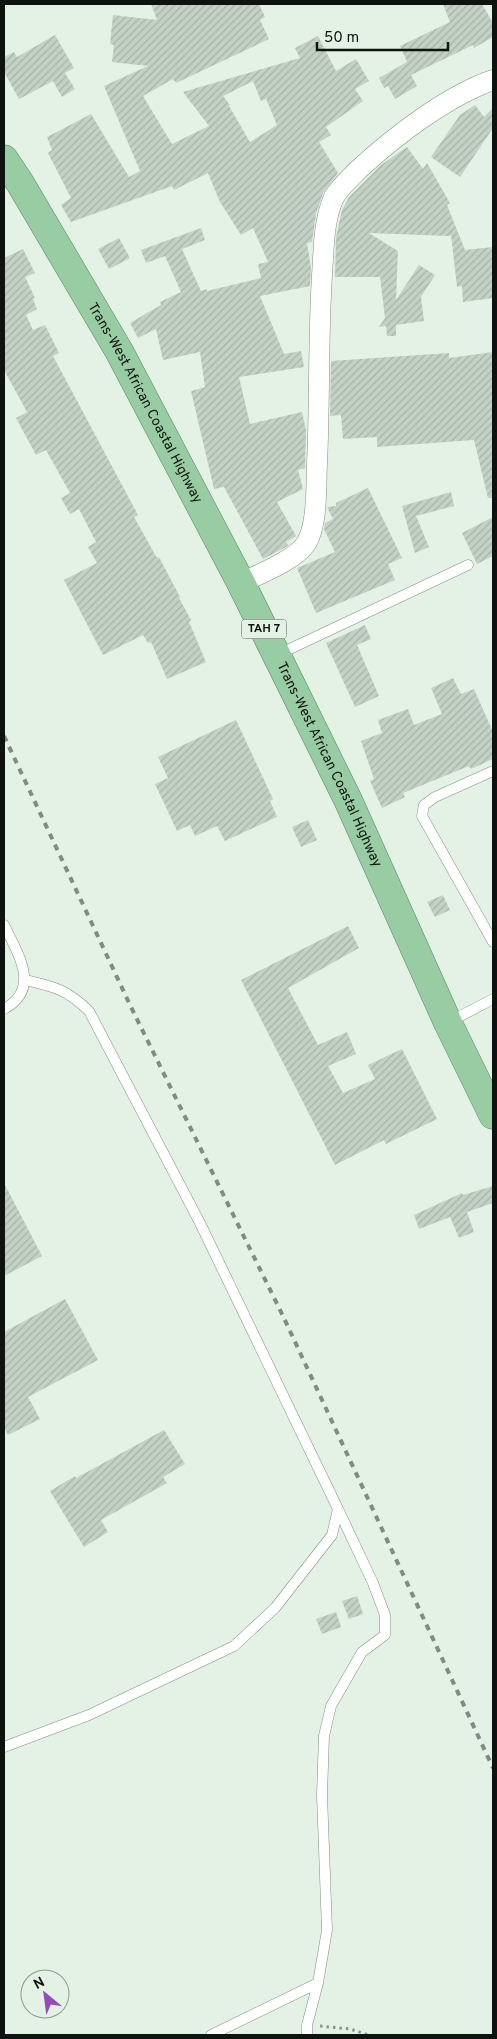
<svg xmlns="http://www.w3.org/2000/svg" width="497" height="2039" viewBox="0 0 497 2039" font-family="Overpass,sans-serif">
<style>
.building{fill:url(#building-hatch);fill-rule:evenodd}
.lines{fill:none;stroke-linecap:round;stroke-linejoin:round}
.service-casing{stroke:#828f84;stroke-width:11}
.minor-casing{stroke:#828f84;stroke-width:21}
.trunk-casing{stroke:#578360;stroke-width:29}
.path{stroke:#8a948b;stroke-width:3;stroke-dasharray:2.5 4;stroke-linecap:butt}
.service{stroke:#fff;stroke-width:10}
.minor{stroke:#fff;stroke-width:20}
.trunk{stroke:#98cca3;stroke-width:28}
.rail{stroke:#818b83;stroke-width:4;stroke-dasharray:6 6;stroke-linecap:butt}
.labels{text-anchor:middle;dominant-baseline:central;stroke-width:4.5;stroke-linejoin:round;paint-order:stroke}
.shield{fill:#e4f2e6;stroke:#4e5650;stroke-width:1}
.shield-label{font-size:12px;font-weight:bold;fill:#0e130f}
.street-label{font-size:14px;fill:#0e130f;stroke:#e4f2e6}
</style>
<defs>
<pattern id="building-hatch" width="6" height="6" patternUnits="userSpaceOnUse" patternTransform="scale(1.25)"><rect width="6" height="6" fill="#c4d2c6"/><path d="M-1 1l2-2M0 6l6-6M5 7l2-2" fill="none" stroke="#a7b3a9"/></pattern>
</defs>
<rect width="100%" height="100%" fill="#e4f2e6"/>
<path class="building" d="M 151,4 L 259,4 L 265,17 L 260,20 L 269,39 L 176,83 L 173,79 L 143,96 L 172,144 L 209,126 L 183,92 L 300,58 L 295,48 L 318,36 L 336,71 L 356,59 L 369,81 L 355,89 L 363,101 L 326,127 L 331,135 L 319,142 L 338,173 L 323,193 L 316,214 L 312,242 L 307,243 L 311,268 L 310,286 L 260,296 L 284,354 L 301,351 L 304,367 L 239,377 L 250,424 L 302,412 L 306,430 L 305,468 L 298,470 L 303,489 L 277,502 L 296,536 L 286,542 L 288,545 L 286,547 L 263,559 L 224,487 L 214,489 L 191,391 L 205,387 L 200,352 L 163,360 L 156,329 L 138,338 L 130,323 L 161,305 L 160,302 L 181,292 L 165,256 L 146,263 L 141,250 L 201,228 L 205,240 L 182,249 L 201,291 L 207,289 L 207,291 L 261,278 L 258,264 L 268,262 L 253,228 L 241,235 L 220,202 L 208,173 L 174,190 L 172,186 L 71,222 L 61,205 L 71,198 L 48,153 L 52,150 L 47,137 L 91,114 L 129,177 L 140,171 L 104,86 L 148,66 L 112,62 L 114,45 L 110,44 L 113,15 L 157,20 ZM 253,81 L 261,101 L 266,99 L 277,125 L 250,142 L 229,106 L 230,105 L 223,96 Z
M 443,4 L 482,4 L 493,23 L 493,37 L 474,48 L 473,45 L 411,75 L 417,86 L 395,99 L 388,86 L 384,88 L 379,78 L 407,62 L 400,46 L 450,22 Z
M 55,35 L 74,68 L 65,73 L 75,89 L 62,97 L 53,81 L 19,99 L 4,72 L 4,57 L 14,52 L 17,57 Z
M 475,105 L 484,117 L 493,108 L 493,128 L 460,177 L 431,157 L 460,115 Z
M 407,147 L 423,169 L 427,163 L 450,203 L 447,205 L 465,250 L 493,247 L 493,298 L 463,302 L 462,286 L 457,287 L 451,235 L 449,236 L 369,233 L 398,251 L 396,300 L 419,265 L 435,275 L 421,297 L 424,321 L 396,325 L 396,336 L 387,336 L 386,326 L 379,327 L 385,318 L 380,277 L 335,277 L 336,237 L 342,210 L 349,197 L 381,165 Z
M 119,238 L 130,258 L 109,269 L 98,249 Z
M 23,249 L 35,273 L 25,277 L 35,298 L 33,299 L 37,309 L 26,315 L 33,330 L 45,325 L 59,353 L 53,356 L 138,515 L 134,517 L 157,558 L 159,557 L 180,597 L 179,598 L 191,620 L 189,622 L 206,662 L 167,679 L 151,642 L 148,643 L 143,635 L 103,655 L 64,580 L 97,563 L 88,547 L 96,542 L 79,509 L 70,514 L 61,498 L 70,493 L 46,450 L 36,455 L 16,418 L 27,412 L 4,370 L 4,258 Z
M 493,352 L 493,498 L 488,498 L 474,440 L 377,447 L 377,437 L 343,439 L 341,415 L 330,416 L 331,361 L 449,353 L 449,358 Z
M 368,488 L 402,558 L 388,564 L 395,580 L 316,613 L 297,568 L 335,552 L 324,529 L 325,523 L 333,519 L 327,507 L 336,506 L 336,503 Z
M 451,492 L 454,506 L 416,516 L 429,547 L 415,553 L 402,506 Z
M 493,517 L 493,556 L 477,564 L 462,533 Z
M 365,625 L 371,639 L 357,645 L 379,696 L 355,707 L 326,643 Z
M 453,678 L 461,694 L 474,689 L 493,732 L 493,759 L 471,769 L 469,766 L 403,793 L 405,797 L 382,808 L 370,781 L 374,779 L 361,741 L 382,733 L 378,720 L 408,709 L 414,725 L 442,714 L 431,688 Z
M 236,720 L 273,799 L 270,801 L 277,817 L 225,841 L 217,826 L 195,836 L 190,825 L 177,831 L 155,784 L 168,778 L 158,757 Z
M 308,820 L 317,840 L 301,847 L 292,827 Z
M 443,895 L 450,910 L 435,917 L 427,902 Z
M 348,926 L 359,948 L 288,988 L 318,1045 L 347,1032 L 356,1054 L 328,1066 L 343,1093 L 375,1079 L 368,1065 L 402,1049 L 437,1119 L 386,1144 L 384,1140 L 335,1165 L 241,980 Z
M 4,1183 L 42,1256 L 4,1276 Z
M 493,1186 L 493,1203 L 467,1212 L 474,1232 L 459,1238 L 450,1217 L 419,1229 L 414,1215 L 462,1193 L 463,1195 Z
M 65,1299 L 98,1360 L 28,1397 L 40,1419 L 8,1435 L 4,1427 L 4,1332 Z
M 164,1430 L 185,1464 L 163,1477 L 167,1483 L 101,1520 L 108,1532 L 84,1547 L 50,1491 L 75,1476 L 76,1478 Z
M 357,1596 L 363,1614 L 349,1619 L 342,1601 Z
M 336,1612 L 341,1627 L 322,1634 L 316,1619 Z"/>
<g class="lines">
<g class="service-casing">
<path id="service" d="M 277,655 L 468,565
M 493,771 L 435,797 L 424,805 L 422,816 L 493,942
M 4,925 C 17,952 42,989 4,1009
M 449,1022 L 493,999
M 4,1747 L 89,1715 L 234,1646 L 275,1608 L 332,1535 L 338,1509 L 200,1223 L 89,1011 C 66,989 55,987 25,980
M 211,2035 L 318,1983
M 307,2035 L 307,2025 L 318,1983 L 327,1930 L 322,1795 L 324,1736 L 331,1706 L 362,1652 L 385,1635 L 385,1615 L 373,1583 L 338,1509"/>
</g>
<g class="minor-casing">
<path id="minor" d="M 241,583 C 259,574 293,561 305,545 C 318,528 316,484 317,464 C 320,401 318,338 322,275 C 324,249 323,222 334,197 C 340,187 351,177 359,169 C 395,136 447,96 493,80"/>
</g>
<g class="trunk-casing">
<g id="trunk">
<path id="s1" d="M 4,159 L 20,183 L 119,351 L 241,583 L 348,800 L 448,1023 L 493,1115"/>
</g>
</g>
<path class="path" d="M 320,2026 L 350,2029 L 369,2035"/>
<use href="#service" class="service"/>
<use href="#minor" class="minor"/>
<use href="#trunk" class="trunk"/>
<path class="rail" d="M 4,736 L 131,1007 L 283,1316 L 493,1768"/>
</g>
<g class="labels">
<rect class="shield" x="241.5" y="619.5" width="45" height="19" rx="4"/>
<g class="shield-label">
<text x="264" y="629">TAH 7</text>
</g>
<g class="street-label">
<text stroke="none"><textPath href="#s1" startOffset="282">Trans-West African Coastal Highway</textPath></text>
<text stroke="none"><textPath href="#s1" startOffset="688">Trans-West African Coastal Highway</textPath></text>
</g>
</g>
<rect width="497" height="2039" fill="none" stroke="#0e130f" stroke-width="10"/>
<g transform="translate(45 1994) rotate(331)"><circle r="24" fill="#e4f2e6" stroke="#8e9990"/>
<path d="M0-4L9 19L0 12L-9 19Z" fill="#954bbd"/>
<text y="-8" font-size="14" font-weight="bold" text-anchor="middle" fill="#0e130f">N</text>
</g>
<path d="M317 42v8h131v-8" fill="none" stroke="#0e130f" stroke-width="2.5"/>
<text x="324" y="42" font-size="15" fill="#0e130f" stroke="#e4f2e6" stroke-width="4" paint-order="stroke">50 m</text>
</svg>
